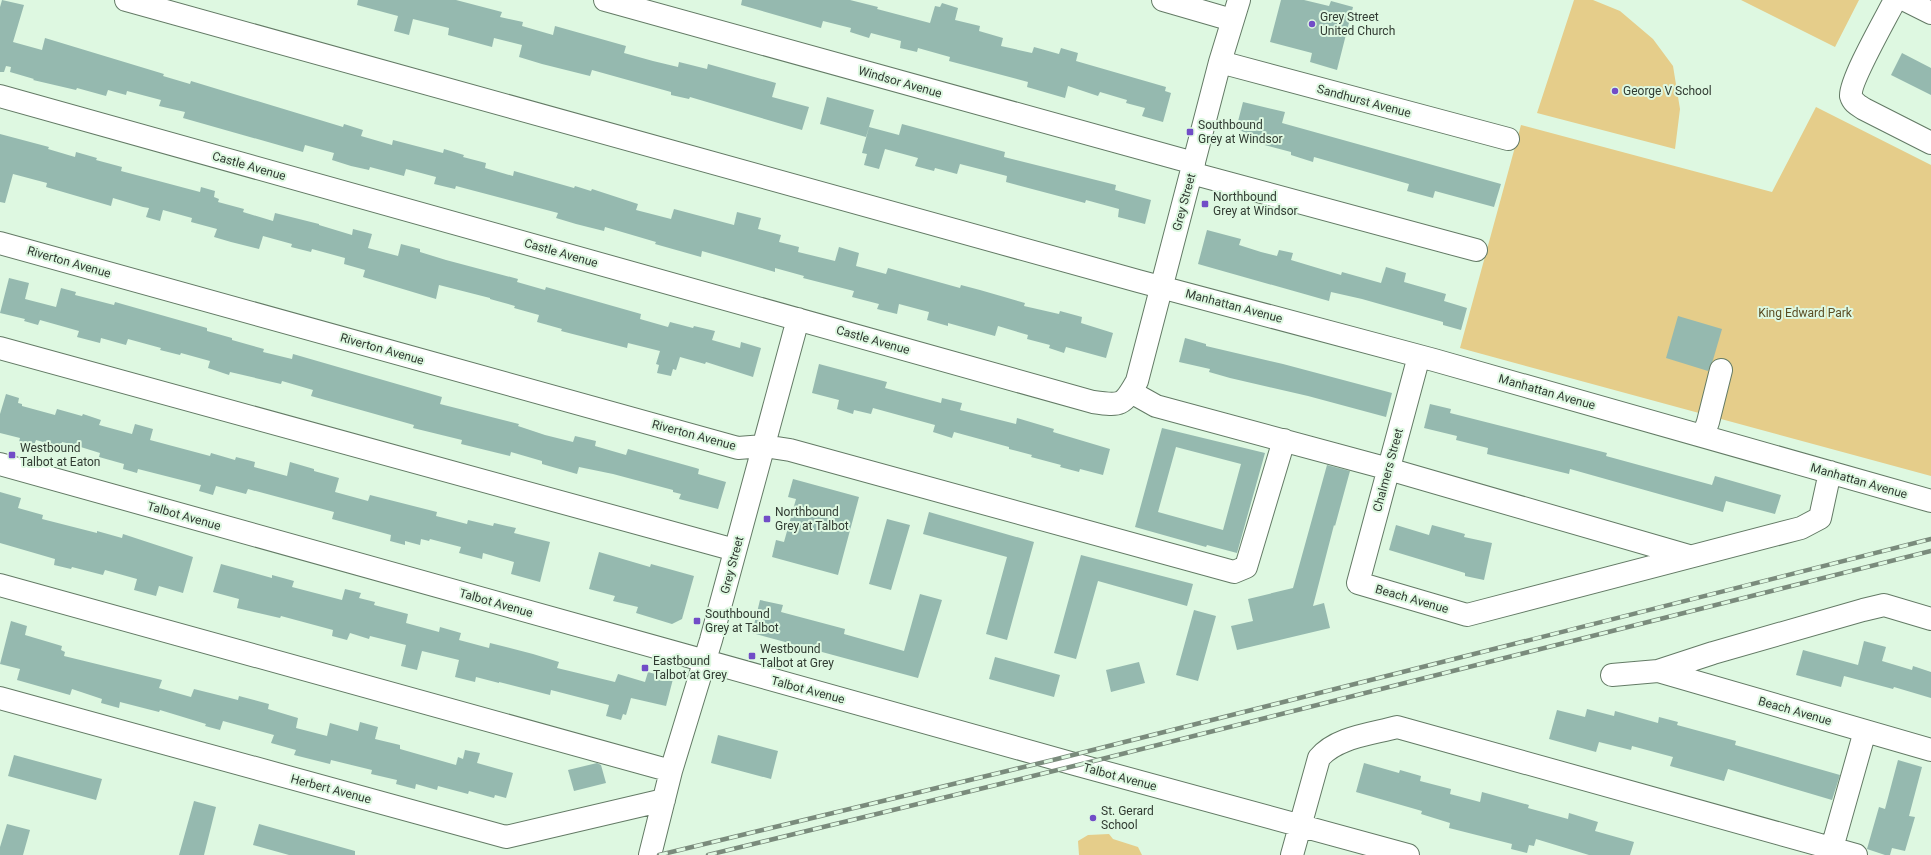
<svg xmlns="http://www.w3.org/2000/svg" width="1931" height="855" viewBox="0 0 1931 855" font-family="Roboto,sans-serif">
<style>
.green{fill:#e5cd8a}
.building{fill:#95b9af;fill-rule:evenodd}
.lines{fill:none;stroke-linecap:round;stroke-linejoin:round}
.minor-casing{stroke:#637a65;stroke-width:24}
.minor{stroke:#fff;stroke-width:22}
.rail-casing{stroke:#7a8b7c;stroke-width:4.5}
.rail{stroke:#def8e1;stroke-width:3;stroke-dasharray:9;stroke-linecap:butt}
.poi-dot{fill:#714dc7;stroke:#def8e1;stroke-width:1.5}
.labels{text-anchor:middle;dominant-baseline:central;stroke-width:4;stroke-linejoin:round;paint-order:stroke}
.poi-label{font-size:12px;fill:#313b32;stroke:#def8e1;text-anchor:start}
.street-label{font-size:12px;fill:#313b32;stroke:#def8e1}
.park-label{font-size:12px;fill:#5b4d24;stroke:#def8e1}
</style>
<rect width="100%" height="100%" fill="#def8e1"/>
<path class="green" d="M 1574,0 L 1593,0 L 1620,11 L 1653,39 L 1673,66 L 1680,109 L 1675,149 L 1537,113 Z
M 1741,0 L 1859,0 L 1835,47 Z
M 1816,107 L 1931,165 L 1931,476 L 1460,348 L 1521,125 L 1772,192 Z
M 1109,834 L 1113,839 L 1138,847 L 1142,855 L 1079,855 L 1078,841 L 1088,835 Z"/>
<path class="building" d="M 2,0 L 24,5 L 13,42 L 42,50 L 45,38 L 164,74 L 163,76 L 190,84 L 191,81 L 343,127 L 344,124 L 363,130 L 361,136 L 392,145 L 393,140 L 443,153 L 444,149 L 464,155 L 463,157 L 486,163 L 485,168 L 513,176 L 514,171 L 574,188 L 575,186 L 591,191 L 592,189 L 638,204 L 636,210 L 671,219 L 674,209 L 734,225 L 737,212 L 761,218 L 758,229 L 781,235 L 779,242 L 799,247 L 798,252 L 835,261 L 839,247 L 859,253 L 856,266 L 886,274 L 888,268 L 960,288 L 961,285 L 980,290 L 1025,303 L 1024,306 L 1059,314 L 1060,311 L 1082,317 L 1081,323 L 1113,333 L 1106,358 L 1066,347 L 1064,353 L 1049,348 L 1050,345 L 1027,339 L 1028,335 L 998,326 L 995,336 L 948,323 L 948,326 L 927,320 L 929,312 L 899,304 L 897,314 L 877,309 L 879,304 L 852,297 L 854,291 L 803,278 L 804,276 L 775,268 L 775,272 L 702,251 L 701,257 L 655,244 L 656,242 L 605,227 L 604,231 L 576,224 L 556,218 L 558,213 L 456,186 L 455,189 L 434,184 L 436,177 L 406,169 L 404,176 L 370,167 L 369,170 L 351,166 L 332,160 L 334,153 L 305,145 L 303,152 L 183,118 L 185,112 L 159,106 L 161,100 L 127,91 L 126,95 L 108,90 L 106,96 L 77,88 L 76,90 L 33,80 L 34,79 L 10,72 L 11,67 L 6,66 L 4,72 L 0,72 L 0,7 Z
M 358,0 L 456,0 L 502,12 L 500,17 L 523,22 L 522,26 L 553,35 L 555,26 L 626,46 L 624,53 L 653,61 L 678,67 L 679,62 L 707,69 L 708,64 L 776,83 L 772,97 L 809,107 L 802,130 L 690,97 L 689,99 L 671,95 L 671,92 L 592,70 L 590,76 L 542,64 L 519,57 L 522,45 L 494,38 L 492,47 L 448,35 L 449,28 L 413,19 L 409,35 L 394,31 L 398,16 L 357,5 Z
M 742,0 L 850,0 L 878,7 L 877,9 L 930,23 L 935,6 L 940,7 L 942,3 L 958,8 L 955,20 L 980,26 L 979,31 L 1003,38 L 1001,46 L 1032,53 L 1034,47 L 1059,54 L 1061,48 L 1078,53 L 1076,61 L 1166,87 L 1165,91 L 1171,93 L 1163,122 L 1142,116 L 1145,108 L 1126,103 L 1127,100 L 1100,92 L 1098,96 L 1068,86 L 1065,98 L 1027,87 L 1028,82 L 949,61 L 950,57 L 918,48 L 917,52 L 900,48 L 901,41 L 871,33 L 869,38 L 850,32 L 851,28 L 823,21 L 821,28 L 741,5 Z
M 1281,0 L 1304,0 L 1329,6 L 1331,1 L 1353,7 L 1337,70 L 1310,62 L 1312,53 L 1270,42 Z
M 1902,53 L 1931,68 L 1931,95 L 1891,75 Z
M 827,97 L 874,110 L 866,137 L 820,124 Z
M 1243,102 L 1285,112 L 1282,123 L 1501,184 L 1494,207 L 1435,191 L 1433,198 L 1407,191 L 1409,184 L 1314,157 L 1313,162 L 1291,155 L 1291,152 L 1242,139 L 1244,132 L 1236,129 Z
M 902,124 L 1005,152 L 1004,157 L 1116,185 L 1115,190 L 1151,200 L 1145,224 L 1118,217 L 1119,209 L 1086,200 L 1085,203 L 1006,182 L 1007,176 L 960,164 L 957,174 L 935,168 L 934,171 L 915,166 L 918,158 L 885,149 L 879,169 L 864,165 L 867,154 L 862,153 L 869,127 L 899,135 Z
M 0,134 L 49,147 L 48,149 L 75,157 L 76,152 L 97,158 L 96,160 L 122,167 L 121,171 L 200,192 L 201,187 L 215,191 L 214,197 L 219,199 L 218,202 L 244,209 L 243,212 L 273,221 L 275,213 L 319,224 L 319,225 L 352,235 L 353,229 L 372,234 L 368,248 L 398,256 L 401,244 L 420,249 L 420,252 L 446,260 L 518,279 L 517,282 L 545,290 L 546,287 L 641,314 L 640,319 L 668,327 L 670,322 L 693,328 L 694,326 L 715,331 L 712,340 L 740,348 L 741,342 L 761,348 L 753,377 L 706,362 L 705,364 L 680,357 L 676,370 L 673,369 L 671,376 L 657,373 L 659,365 L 656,364 L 660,351 L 628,343 L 627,348 L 561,331 L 562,329 L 537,322 L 539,315 L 514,308 L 515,306 L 490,299 L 490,298 L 439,285 L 436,299 L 363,277 L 365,270 L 344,264 L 345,258 L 312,249 L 311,252 L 291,247 L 292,244 L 263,236 L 259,249 L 231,242 L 214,237 L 217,229 L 191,222 L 192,218 L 163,210 L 160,221 L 146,217 L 149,208 L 143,207 L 113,198 L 111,206 L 46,187 L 47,183 L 13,174 L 5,203 L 0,202 Z
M 1207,230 L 1241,239 L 1239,245 L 1261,252 L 1277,256 L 1279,250 L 1293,253 L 1291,260 L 1341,275 L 1342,272 L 1381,283 L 1386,267 L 1406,273 L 1404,282 L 1446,294 L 1444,301 L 1467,308 L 1461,330 L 1443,325 L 1443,322 L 1362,299 L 1331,292 L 1329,301 L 1198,264 Z
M 9,278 L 29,283 L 25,299 L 56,307 L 61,288 L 76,292 L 75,295 L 114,305 L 115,302 L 207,328 L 207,331 L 232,338 L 232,340 L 264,349 L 263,352 L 292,359 L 293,354 L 442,397 L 440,404 L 519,424 L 518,426 L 545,435 L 573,442 L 575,436 L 596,441 L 595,446 L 626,455 L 628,449 L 696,468 L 699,469 L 698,474 L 726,482 L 718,509 L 679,499 L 681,494 L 673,492 L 673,490 L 613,474 L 579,467 L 577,474 L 542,464 L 542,461 L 511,452 L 510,456 L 461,444 L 462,440 L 413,428 L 414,425 L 311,396 L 313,390 L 282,381 L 281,384 L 230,372 L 229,375 L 208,368 L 210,361 L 181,353 L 180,355 L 160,350 L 161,348 L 128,339 L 126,345 L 101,338 L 100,343 L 77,337 L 79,331 L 40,320 L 38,325 L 24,321 L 25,319 L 0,313 Z
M 1678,316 L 1722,329 L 1713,360 L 1708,371 L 1666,358 Z
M 1185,338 L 1206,344 L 1206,346 L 1283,364 L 1392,393 L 1386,417 L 1308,396 L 1230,378 L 1209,372 L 1210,369 L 1179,362 Z
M 819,364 L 887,382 L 885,388 L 941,403 L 942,398 L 962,403 L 960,410 L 1016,424 L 1017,418 L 1054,429 L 1053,432 L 1110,449 L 1103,475 L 1080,469 L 1079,472 L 1060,467 L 1061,465 L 1031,457 L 1032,455 L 1009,449 L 1009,447 L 954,432 L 952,438 L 933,432 L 935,425 L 873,408 L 871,414 L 854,410 L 853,414 L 837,409 L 839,400 L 812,393 Z
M 6,394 L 19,398 L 18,403 L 22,404 L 22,406 L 55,415 L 57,409 L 82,416 L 83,414 L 101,420 L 99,425 L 132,434 L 135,424 L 153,429 L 150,440 L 210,456 L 211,453 L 235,460 L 236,457 L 255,462 L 254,467 L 287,476 L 290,462 L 314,469 L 314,471 L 339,478 L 335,492 L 368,501 L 370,495 L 437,512 L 436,516 L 467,524 L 468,520 L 493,526 L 494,523 L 516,528 L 514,533 L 550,542 L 540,582 L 511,574 L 514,562 L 500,558 L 483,553 L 482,559 L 459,553 L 461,547 L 430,539 L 429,541 L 421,539 L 420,545 L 405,541 L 405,545 L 390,541 L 391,535 L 332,519 L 334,512 L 248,489 L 246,494 L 216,486 L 213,495 L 199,491 L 201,485 L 138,469 L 137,473 L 123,469 L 124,464 L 99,457 L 100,453 L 71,444 L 62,442 L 61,447 L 36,440 L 34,445 L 19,442 L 20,438 L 0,433 L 0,414 Z
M 1430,404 L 1451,409 L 1450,413 L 1607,453 L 1606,456 L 1712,485 L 1715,476 L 1781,495 L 1775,514 L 1726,501 L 1723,512 L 1570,469 L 1569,474 L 1487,454 L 1488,448 L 1456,440 L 1457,436 L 1424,428 Z
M 1162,428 L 1265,453 L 1237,553 L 1207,545 L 1206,547 L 1135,527 ZM 1176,447 L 1241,464 L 1223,530 L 1158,512 Z
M 1327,465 L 1350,471 L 1335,526 L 1334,525 L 1313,606 L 1324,603 L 1330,628 L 1237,650 L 1231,626 L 1253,621 L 1248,599 L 1293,588 Z
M 793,479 L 859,497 L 838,575 L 772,557 L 776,540 L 784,542 L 796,499 L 788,497 Z
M 0,492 L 21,498 L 18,508 L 43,515 L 42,519 L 97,533 L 97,531 L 122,538 L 123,534 L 193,557 L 183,593 L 159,586 L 156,596 L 134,590 L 137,579 L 105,570 L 103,575 L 72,567 L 71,569 L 54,565 L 55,559 L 0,543 Z
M 929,512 L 1034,542 L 1007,640 L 986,634 L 1007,557 L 923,534 Z
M 887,519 L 910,525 L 891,590 L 869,584 Z
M 1396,525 L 1429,535 L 1432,525 L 1465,534 L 1464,537 L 1492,543 L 1484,580 L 1465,576 L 1465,573 L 1389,550 Z
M 599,552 L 650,567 L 651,564 L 694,576 L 682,619 L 672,624 L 636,613 L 638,607 L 613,601 L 615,596 L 589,589 Z
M 1081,555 L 1193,584 L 1187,606 L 1098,581 L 1076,659 L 1054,653 Z
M 221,564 L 272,578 L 272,575 L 294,581 L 292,587 L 342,600 L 345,589 L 361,593 L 359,598 L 375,602 L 374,605 L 408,614 L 406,623 L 439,632 L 440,627 L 461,633 L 459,640 L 489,648 L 490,643 L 533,654 L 559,662 L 557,668 L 615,682 L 618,674 L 645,682 L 648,672 L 673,679 L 666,706 L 631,698 L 626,715 L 623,714 L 621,720 L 606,716 L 609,705 L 551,690 L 550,695 L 499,682 L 499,683 L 476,677 L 475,682 L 455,677 L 459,660 L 422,651 L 417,670 L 401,666 L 406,645 L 370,636 L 369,639 L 350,633 L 347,640 L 332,636 L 333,630 L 281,616 L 280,618 L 237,608 L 239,599 L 213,592 Z
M 920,594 L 942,600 L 918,678 L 752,633 L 760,600 L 783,605 L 781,612 L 845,629 L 844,634 L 904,651 Z
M 1194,610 L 1216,616 L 1198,681 L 1176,675 Z
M 11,621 L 27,626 L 25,635 L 62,646 L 61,650 L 65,652 L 64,656 L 162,680 L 159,688 L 191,697 L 194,689 L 238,700 L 239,696 L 269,704 L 268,709 L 298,718 L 296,728 L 327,736 L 330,723 L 358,731 L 360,722 L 378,727 L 375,739 L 400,745 L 400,749 L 456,765 L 458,757 L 463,759 L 465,750 L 480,753 L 477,763 L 513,773 L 506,798 L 495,795 L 494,798 L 469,791 L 468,794 L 438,786 L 437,790 L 416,784 L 415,789 L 396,784 L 397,780 L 371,774 L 372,770 L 331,760 L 330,764 L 294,755 L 296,750 L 271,743 L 274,735 L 223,721 L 220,730 L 205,726 L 206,724 L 160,710 L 159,712 L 120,702 L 119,708 L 101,703 L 102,699 L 72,689 L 70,695 L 17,680 L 20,669 L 0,664 Z
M 1864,641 L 1886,647 L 1882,661 L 1912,670 L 1913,666 L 1931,672 L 1931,698 L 1894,687 L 1893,689 L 1844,676 L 1841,687 L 1796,675 L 1803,650 L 1858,665 Z
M 995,657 L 1060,675 L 1054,697 L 989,679 Z
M 1139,662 L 1145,683 L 1111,692 L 1106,670 Z
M 1587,709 L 1614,716 L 1615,711 L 1658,723 L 1659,717 L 1678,722 L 1677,725 L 1736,741 L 1735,745 L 1840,775 L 1832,800 L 1728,769 L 1724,781 L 1670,766 L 1673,757 L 1632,746 L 1631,750 L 1599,742 L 1596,752 L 1549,739 L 1557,710 L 1585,717 Z
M 718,735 L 778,751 L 771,779 L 711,763 Z
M 14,755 L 102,779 L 96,800 L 8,776 Z
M 1898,760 L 1922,767 L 1909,816 L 1915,817 L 1905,851 L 1892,848 L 1890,855 L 1885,855 L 1867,849 L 1879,807 L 1885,809 Z
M 597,763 L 601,765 L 606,783 L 574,791 L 568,770 Z
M 1364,763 L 1399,773 L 1400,770 L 1421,776 L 1420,781 L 1451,789 L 1450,794 L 1480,802 L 1482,792 L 1529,805 L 1528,808 L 1568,819 L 1569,813 L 1598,822 L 1595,831 L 1634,842 L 1630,855 L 1589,855 L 1536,839 L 1534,846 L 1529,845 L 1527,853 L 1511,849 L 1512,844 L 1449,828 L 1450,823 L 1421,814 L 1422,811 L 1356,792 Z
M 194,801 L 216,807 L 204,855 L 179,855 Z
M 7,824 L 30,830 L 23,855 L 0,855 L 0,847 Z
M 259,824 L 355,851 L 355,855 L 289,855 L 253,845 Z"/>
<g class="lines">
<g class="minor-casing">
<path id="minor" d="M 126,0 L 1138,281 L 1434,360 L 1931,501
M 605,0 L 1194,163
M 1163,0 L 1232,20
M 1895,0 C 1887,16 1849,82 1851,96 C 1853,103 1858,105 1864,109 L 1931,143
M 1905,0 L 1931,13
M 1220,62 L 1508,139
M 0,96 L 1093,402 C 1121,406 1123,406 1137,381 L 1220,62 L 1239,0
M 1191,173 L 1476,250
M 0,243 L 738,448 L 764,446 L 790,450 L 1234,572 L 1246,567 L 1284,440
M 0,348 L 735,550
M 1419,356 L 1358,583 L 1467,615 L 1801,528 L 1820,518 L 1830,472
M 1131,392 L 1156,406 L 1378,466 L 1689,556
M 1703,436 L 1708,422 L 1721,370
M 0,464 L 1078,765 L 1408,855
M 0,585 L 671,771
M 1658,671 L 1931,750
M 1612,675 L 1658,671 L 1713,653 L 1863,610 L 1884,605 L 1931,619
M 0,698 L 506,837 L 664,800
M 1832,848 L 1865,731
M 650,855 L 671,771 L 711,640 L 798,319
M 1292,855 L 1319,758 C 1336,737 1372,734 1397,727 L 1856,855"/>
</g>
<use href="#minor" class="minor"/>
<g class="rail-casing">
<path id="rail" d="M 659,855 L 1057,759 L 1931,539
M 708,855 L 1078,765 L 1931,551"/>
</g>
<use href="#rail" class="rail"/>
</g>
<g class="poi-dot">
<circle cx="1312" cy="24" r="4"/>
<circle cx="1615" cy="91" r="4"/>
<rect x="1186" y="128" width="8" height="8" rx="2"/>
<rect x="1201" y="200" width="8" height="8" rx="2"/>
<rect x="8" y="451" width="8" height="8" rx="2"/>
<rect x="763" y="515" width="8" height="8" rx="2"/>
<rect x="693" y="617" width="8" height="8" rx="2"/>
<rect x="748" y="652" width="8" height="8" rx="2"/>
<rect x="641" y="664" width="8" height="8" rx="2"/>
<circle cx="1093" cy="818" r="4"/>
</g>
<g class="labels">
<g class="poi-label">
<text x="1320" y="17">Grey Street<tspan x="1320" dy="14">United Church</tspan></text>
<text x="1623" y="91">George V School</text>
<text x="1198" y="125">Southbound<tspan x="1198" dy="14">Grey at Windsor</tspan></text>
<text x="1213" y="197">Northbound<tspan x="1213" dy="14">Grey at Windsor</tspan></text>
<text x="20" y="448">Westbound<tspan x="20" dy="14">Talbot at Eaton</tspan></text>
<text x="775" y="512">Northbound<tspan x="775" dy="14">Grey at Talbot</tspan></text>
<text x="705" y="614">Southbound<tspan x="705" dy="14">Grey at Talbot</tspan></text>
<text x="760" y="649">Westbound<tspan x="760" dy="14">Talbot at Grey</tspan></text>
<text x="653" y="661">Eastbound<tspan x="653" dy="14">Talbot at Grey</tspan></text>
<text x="1101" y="811">St. Gerard<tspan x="1101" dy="14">School</tspan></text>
</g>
<g class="street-label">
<text transform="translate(900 82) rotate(16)">Windsor Avenue</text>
<text transform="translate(1364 101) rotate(15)">Sandhurst Avenue</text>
<text transform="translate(249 166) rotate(16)">Castle Avenue</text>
<text transform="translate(1184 202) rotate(-75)">Grey Street</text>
<text transform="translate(561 253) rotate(16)">Castle Avenue</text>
<text transform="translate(69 262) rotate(16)">Riverton Avenue</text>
<text transform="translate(1234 306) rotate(15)">Manhattan Avenue</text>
<text transform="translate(873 340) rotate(16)">Castle Avenue</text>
<text transform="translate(382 349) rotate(16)">Riverton Avenue</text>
<text transform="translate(1547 392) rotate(16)">Manhattan Avenue</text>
<text transform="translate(694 435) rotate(15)">Riverton Avenue</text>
<text transform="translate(1388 470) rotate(-75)">Chalmers Street</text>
<text transform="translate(1859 481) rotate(16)">Manhattan Avenue</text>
<text transform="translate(184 516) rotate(16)">Talbot Avenue</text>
<text transform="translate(732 565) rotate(-75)">Grey Street</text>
<text transform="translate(1412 599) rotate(16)">Beach Avenue</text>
<text transform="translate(496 603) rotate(16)">Talbot Avenue</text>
<text transform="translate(808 690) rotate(15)">Talbot Avenue</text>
<text transform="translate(1795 711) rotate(16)">Beach Avenue</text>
<text transform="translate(1120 777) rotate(15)">Talbot Avenue</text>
<text transform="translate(331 789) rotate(15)">Herbert Avenue</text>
</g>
<g class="park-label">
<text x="1805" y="313">King Edward Park</text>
</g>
</g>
</svg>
